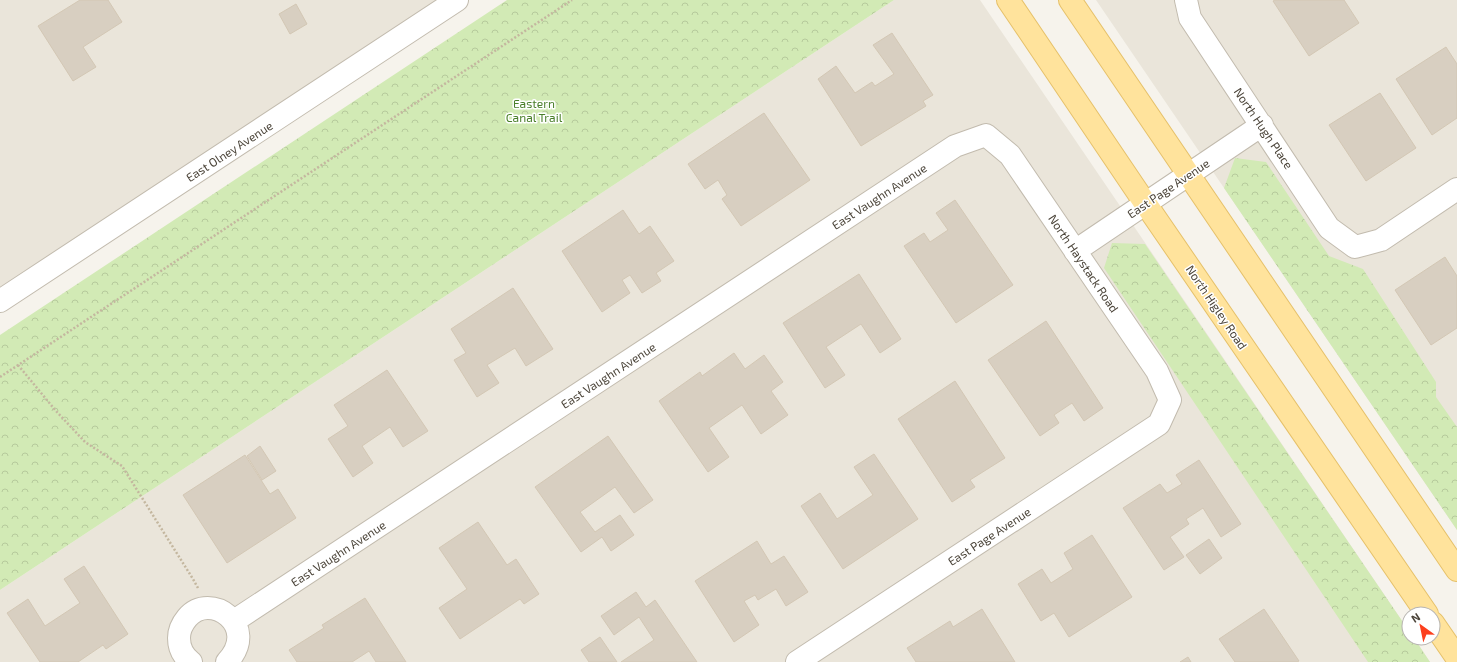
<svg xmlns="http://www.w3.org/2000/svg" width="1457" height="662" viewBox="0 0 1457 662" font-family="'Exo 2',sans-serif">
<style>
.residential{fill:#eae5da}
.park{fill:url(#park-crowns)}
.building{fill:#d8cfc1;stroke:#d3c7b4}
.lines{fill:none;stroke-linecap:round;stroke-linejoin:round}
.minor-casing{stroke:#c2bbae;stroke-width:24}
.major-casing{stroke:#e6c16a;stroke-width:24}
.path{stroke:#c4b79f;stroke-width:2.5;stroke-dasharray:2 2;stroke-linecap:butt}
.minor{stroke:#fff;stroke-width:22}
.major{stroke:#ffe39c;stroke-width:22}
.labels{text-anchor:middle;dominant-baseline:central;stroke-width:3;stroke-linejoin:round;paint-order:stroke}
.park-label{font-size:12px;fill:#4a7f2a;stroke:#fff}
.street-label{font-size:12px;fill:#4b4439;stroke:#fff}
</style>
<defs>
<pattern id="park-crowns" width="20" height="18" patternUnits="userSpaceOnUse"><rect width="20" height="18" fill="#d2eab5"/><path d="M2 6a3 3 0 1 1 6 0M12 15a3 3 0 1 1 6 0" fill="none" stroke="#b6ca9c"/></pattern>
</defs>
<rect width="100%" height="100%" fill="#f6f3ec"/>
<path class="residential" d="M 0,0 L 441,0 L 0,292 Z
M 894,0 L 980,0 L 1409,631 L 1409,638 L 1414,638 L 1430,662 L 0,662 L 0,590 Z
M 1096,0 L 1457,0 L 1457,530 Z"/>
<path class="park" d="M 507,0 L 894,0 L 0,590 L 0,335 Z
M 1235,158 L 1266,162 L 1329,256 L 1363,269 L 1436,382 L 1436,397 L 1457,427 L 1457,530 L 1224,188 Z
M 1112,243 L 1145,244 L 1409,631 L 1409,638 L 1414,638 L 1430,662 L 1368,662 L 1104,268 Z"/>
<path class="building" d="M 80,0 L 108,0 L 122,22 L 83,47 L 96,67 L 73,81 L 38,26 Z
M 1275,0 L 1344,0 L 1359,23 L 1309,56 L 1273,1 Z
M 296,4 L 307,24 L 290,34 L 279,14 Z
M 892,33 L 933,95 L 923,101 L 926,106 L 861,146 L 818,79 L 836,66 L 855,93 L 872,82 L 875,86 L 894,74 L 873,45 Z
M 1446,47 L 1457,64 L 1457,118 L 1432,135 L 1396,79 Z
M 1380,93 L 1416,148 L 1366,181 L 1329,125 Z
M 764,113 L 810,180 L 741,226 L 722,199 L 727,195 L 718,180 L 705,189 L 688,164 Z
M 955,200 L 1013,285 L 956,323 L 904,246 L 924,233 L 930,242 L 948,230 L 936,213 Z
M 623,210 L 639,234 L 650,226 L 674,261 L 656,273 L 661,281 L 642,293 L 630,275 L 622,280 L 630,293 L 602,312 L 562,251 Z
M 1445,257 L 1457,276 L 1457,328 L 1431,345 L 1395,290 Z
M 859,274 L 901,339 L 880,353 L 861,324 L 826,347 L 845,375 L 825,388 L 783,323 Z
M 513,288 L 553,349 L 526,366 L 515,348 L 487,365 L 499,383 L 477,397 L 454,360 L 466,353 L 451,329 Z
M 1046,321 L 1103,408 L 1084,421 L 1072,403 L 1054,415 L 1059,423 L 1040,436 L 988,360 Z
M 734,353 L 745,369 L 764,355 L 783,382 L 771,391 L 788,415 L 761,434 L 742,405 L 709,428 L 729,457 L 708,472 L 659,401 L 700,372 L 702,376 Z
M 387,370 L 428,431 L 403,447 L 390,427 L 362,446 L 373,463 L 353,477 L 328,439 L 348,426 L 334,405 Z
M 955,381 L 1005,458 L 970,480 L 975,487 L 952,502 L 898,419 Z
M 608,436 L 653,500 L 634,513 L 615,487 L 580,512 L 595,532 L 620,515 L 634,535 L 611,551 L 602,537 L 581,552 L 535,487 Z
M 260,446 L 276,471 L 262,480 L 247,456 Z
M 874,454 L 918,519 L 843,569 L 801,506 L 820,493 L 837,519 L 873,495 L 854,467 Z
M 245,455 L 270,494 L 278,489 L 296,518 L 227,563 L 183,495 Z
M 1199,460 L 1241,524 L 1221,537 L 1203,508 L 1186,519 L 1189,524 L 1170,537 L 1184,557 L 1164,570 L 1123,508 L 1160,484 L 1167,493 L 1182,484 L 1176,475 Z
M 478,522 L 507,565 L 516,559 L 539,594 L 524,604 L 520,599 L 460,639 L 439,608 L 467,589 L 439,548 Z
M 1092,535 L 1132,597 L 1069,637 L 1054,613 L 1041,621 L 1018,584 L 1042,569 L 1051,583 L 1073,569 L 1064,553 Z
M 1209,539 L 1222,558 L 1200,574 L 1186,555 Z
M 757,541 L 771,564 L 784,556 L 808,592 L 786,606 L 776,589 L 758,600 L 755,595 L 744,601 L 759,625 L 734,642 L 695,581 Z
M 84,566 L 128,634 L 106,649 L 103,645 L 78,662 L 40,662 L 7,613 L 28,599 L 45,626 L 80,603 L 64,579 Z
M 636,592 L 646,607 L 655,600 L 697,662 L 621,662 L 654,640 L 639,617 L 614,635 L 601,616 Z
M 365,598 L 406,662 L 376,662 L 369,651 L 352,662 L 297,662 L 289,650 L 324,628 L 322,625 Z
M 982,609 L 1015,662 L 916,662 L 907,648 L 950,621 L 953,627 Z
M 1264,609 L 1299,661 L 1297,662 L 1235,662 L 1219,639 Z
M 600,637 L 617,662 L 589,662 L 581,650 Z
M 1188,657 L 1191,662 L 1180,662 Z"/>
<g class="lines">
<g class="minor-casing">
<path id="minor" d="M 1186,0 L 1190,18 L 1329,228 L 1355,247 L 1381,240 L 1457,189
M 1075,251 L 1262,125
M 0,301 L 457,0
M 234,621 L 955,146 L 986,135 L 1010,155 L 1157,371 L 1170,400 L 1159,424 L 797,662
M 191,662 C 183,656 179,648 179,638 C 179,630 182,624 187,618 C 210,590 261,626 227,662"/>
</g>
<g class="major-casing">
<path id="major" d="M 1008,0 L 1145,203 L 1427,614
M 1070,0 L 1457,570
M 1433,623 L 1457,658"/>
</g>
<path class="path" d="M 18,365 L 56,411 L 85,442 L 122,466 L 193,579 L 198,588
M 0,377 L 572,0"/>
<use href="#minor" class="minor"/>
<use href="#major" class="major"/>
</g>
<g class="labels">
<g class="park-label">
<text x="534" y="103">Eastern<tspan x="534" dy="14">Canal Trail</tspan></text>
</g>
<g class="street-label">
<text transform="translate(1264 128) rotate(56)">North Hugh Place</text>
<text transform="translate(229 151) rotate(-33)">East Olney Avenue</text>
<text transform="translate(1168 188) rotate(-34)">East Page Avenue</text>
<text transform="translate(879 196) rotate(-33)">East Vaughn Avenue</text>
<text transform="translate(1084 263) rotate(56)">North Haystack Road</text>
<text transform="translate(1217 307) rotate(56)">North Higley Road</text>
<text transform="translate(608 375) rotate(-33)">East Vaughn Avenue</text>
<text transform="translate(989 536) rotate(-33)">East Page Avenue</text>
<text transform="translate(338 553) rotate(-33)">East Vaughn Avenue</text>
</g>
</g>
<g transform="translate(1421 626) rotate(327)"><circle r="19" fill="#ffffff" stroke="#b7b4b0"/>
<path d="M0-3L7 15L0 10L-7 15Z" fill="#fc3f1d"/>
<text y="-6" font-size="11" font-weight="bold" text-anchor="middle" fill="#4b4439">N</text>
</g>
</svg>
